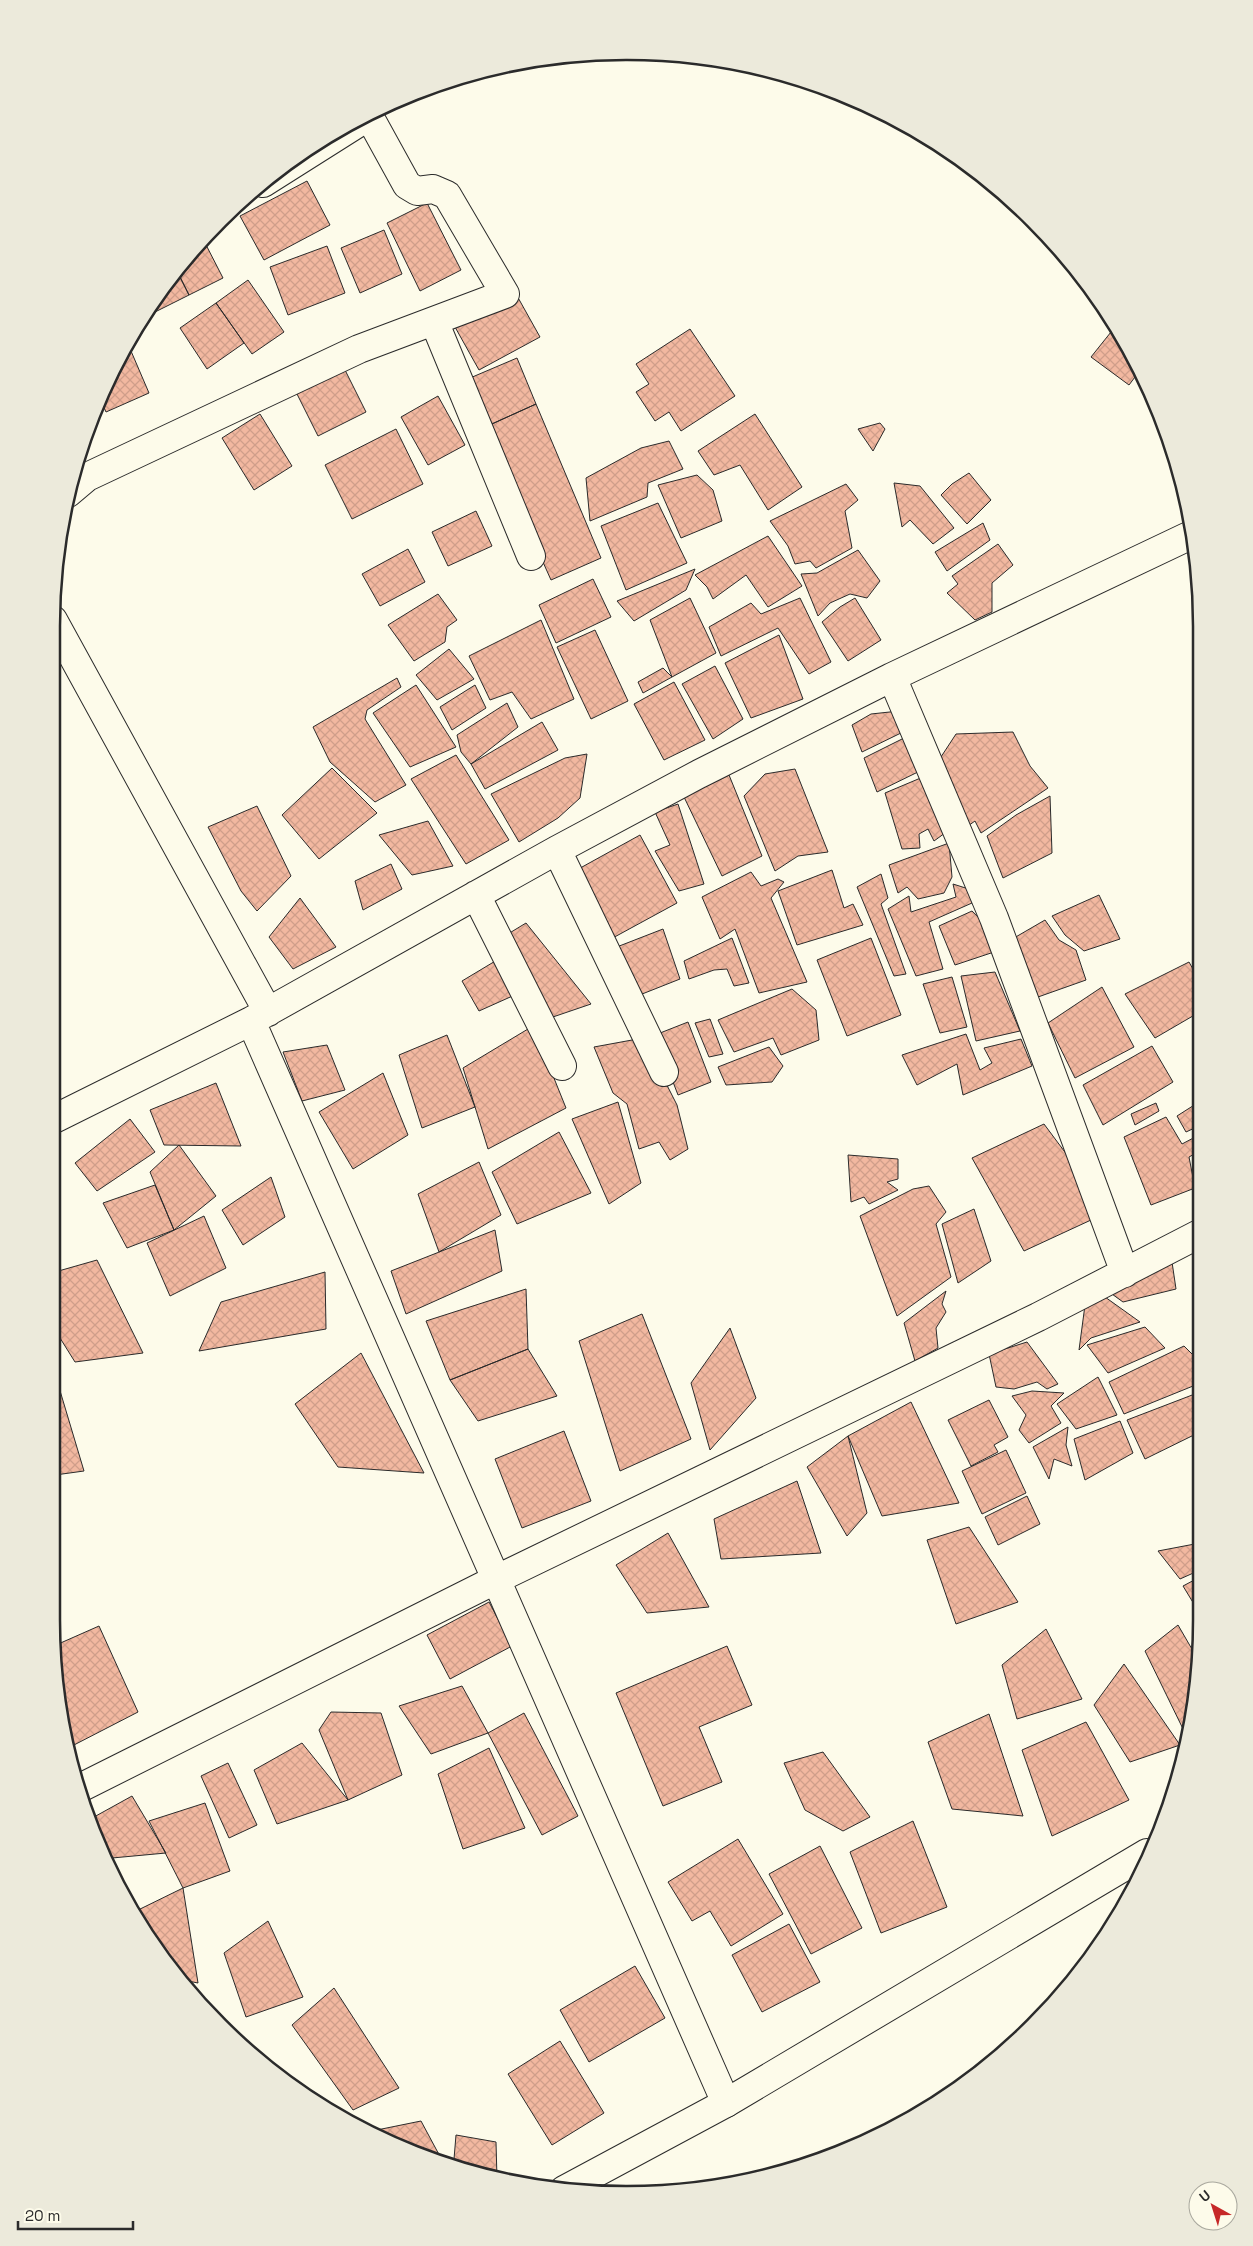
<svg xmlns="http://www.w3.org/2000/svg" width="1253" height="2246" viewBox="0 0 1253 2246" font-family="'Space Grotesk',sans-serif">
<style>
.building{fill:url(#building-cross-hatch);stroke:#2b2b2b}
.lines{fill:none;stroke-linecap:round;stroke-linejoin:round}
.minor-casing{stroke:#2b2b2b;stroke-width:30}
.major-casing{stroke:#2b2b2b;stroke-width:30}
.minor{stroke:#fdfbea;stroke-width:28}
.major{stroke:#fdfbea;stroke-width:28}
.rim{fill:none;stroke:#2b2b2b;stroke-width:2.5}
</style>
<defs>
<pattern id="building-cross-hatch" width="8" height="8" patternUnits="userSpaceOnUse" patternTransform="scale(1.25)"><rect width="8" height="8" fill="#f2b8a0"/><path d="M0 0l8 8M0 8l8-8" fill="none" stroke="#d09e8a"/></pattern>
</defs>
<rect width="100%" height="100%" fill="#fdfbea"/>
<path class="building" d="M 307,181 L 330,225 L 264,260 L 240,216 Z
M 427,203 L 461,270 L 420,291 L 387,223 Z
M 384,230 L 402,274 L 360,293 L 341,248 Z
M 203,239 L 223,278 L 189,295 L 177,271 Z
M 327,246 L 345,293 L 288,315 L 270,267 Z
M 177,271 L 189,295 L 147,316 L 146,314 Z
M 248,280 L 284,332 L 252,354 L 216,303 Z
M 516,294 L 540,337 L 479,370 L 455,327 Z
M 216,303 L 244,343 L 207,369 L 180,328 Z
M 1115,327 L 1138,373 L 1129,385 L 1091,357 Z
M 690,329 L 735,396 L 681,431 L 669,412 L 655,421 L 636,392 L 649,384 L 636,364 Z
M 131,351 L 149,393 L 106,412 L 102,403 L 121,356 Z
M 517,358 L 536,404 L 483,428 L 463,381 Z
M 343,366 L 366,412 L 318,436 L 295,390 Z
M 438,396 L 465,445 L 428,465 L 401,417 Z
M 536,404 L 601,558 L 551,580 L 483,428 Z
M 260,414 L 292,466 L 254,490 L 222,438 Z
M 755,414 L 802,487 L 768,510 L 740,465 L 714,475 L 698,451 Z
M 880,423 L 885,429 L 873,451 L 858,429 Z
M 396,429 L 423,484 L 352,519 L 325,465 Z
M 669,441 L 683,469 L 648,483 L 647,497 L 590,521 L 586,478 L 641,448 Z
M 969,473 L 991,500 L 967,524 L 941,495 L 952,484 Z
M 697,475 L 713,490 L 722,521 L 681,538 L 658,485 Z
M 894,483 L 920,486 L 954,528 L 933,544 L 910,520 L 902,527 Z
M 846,484 L 858,500 L 845,511 L 852,548 L 816,568 L 810,561 L 795,564 L 788,546 L 770,521 Z
M 658,503 L 687,563 L 626,590 L 601,526 Z
M 476,511 L 492,546 L 448,566 L 432,532 Z
M 983,523 L 990,540 L 947,571 L 935,552 Z
M 768,536 L 802,586 L 768,607 L 746,575 L 713,599 L 707,587 L 695,575 Z
M 998,544 L 1013,565 L 992,583 L 992,612 L 975,620 L 947,593 L 958,584 L 952,576 Z
M 408,549 L 425,582 L 380,606 L 362,574 Z
M 858,550 L 880,581 L 867,598 L 850,594 L 830,603 L 818,616 L 801,574 L 817,573 Z
M 695,569 L 686,590 L 634,621 L 617,601 Z
M 593,579 L 611,617 L 556,643 L 539,605 Z
M 438,594 L 457,620 L 447,627 L 445,642 L 414,661 L 388,625 Z
M 690,598 L 716,653 L 672,677 L 650,620 Z
M 800,598 L 831,662 L 809,674 L 778,628 L 721,656 L 709,627 L 751,603 L 761,614 Z
M 855,598 L 881,640 L 848,661 L 822,622 L 840,607 Z
M 541,620 L 574,699 L 531,719 L 512,692 L 490,700 L 469,656 Z
M 595,630 L 628,701 L 591,719 L 557,647 Z
M 779,635 L 803,699 L 751,718 L 725,663 Z
M 449,649 L 474,679 L 437,700 L 416,675 Z
M 715,666 L 743,719 L 713,739 L 682,684 Z
M 663,668 L 672,677 L 643,693 L 638,682 Z
M 397,678 L 401,687 L 367,710 L 365,719 L 406,785 L 375,802 L 330,762 L 313,727 Z
M 674,682 L 705,740 L 664,760 L 634,704 Z
M 416,685 L 456,747 L 410,767 L 373,713 Z
M 475,685 L 486,708 L 452,730 L 440,707 Z
M 507,703 L 518,727 L 471,764 L 461,752 L 457,735 Z
M 899,711 L 903,732 L 862,752 L 852,725 L 871,714 Z
M 542,722 L 558,750 L 485,789 L 471,764 Z
M 1013,732 L 1030,766 L 1048,788 L 981,833 L 975,821 L 965,828 L 937,763 L 956,734 Z
M 908,736 L 922,770 L 877,792 L 864,758 Z
M 587,754 L 580,798 L 558,818 L 519,842 L 491,794 L 565,758 Z
M 456,755 L 509,840 L 466,864 L 411,779 Z
M 332,768 L 377,813 L 319,859 L 282,815 Z
M 795,769 L 828,852 L 798,856 L 775,871 L 744,796 L 765,774 Z
M 729,775 L 762,856 L 722,876 L 684,797 Z
M 923,777 L 945,833 L 934,841 L 928,829 L 919,834 L 920,848 L 902,849 L 885,793 Z
M 1050,796 L 1052,853 L 1003,878 L 987,836 L 1016,815 Z
M 678,804 L 704,884 L 679,891 L 655,851 L 670,845 L 655,812 Z
M 257,806 L 291,876 L 257,911 L 241,891 L 208,827 Z
M 428,821 L 453,866 L 412,875 L 379,835 Z
M 640,835 L 677,903 L 609,940 L 573,872 Z
M 949,843 L 952,877 L 944,893 L 918,899 L 907,887 L 898,893 L 889,865 Z
M 391,864 L 402,889 L 363,910 L 355,881 Z
M 832,870 L 844,908 L 853,904 L 863,925 L 797,945 L 778,891 Z
M 751,872 L 761,886 L 778,879 L 784,882 L 771,898 L 807,982 L 759,993 L 735,929 L 720,939 L 702,897 Z
M 881,874 L 888,898 L 881,904 L 906,974 L 894,976 L 857,887 Z
M 953,884 L 975,891 L 972,903 L 929,922 L 943,969 L 916,976 L 888,909 L 909,896 L 911,912 L 956,897 Z
M 1099,895 L 1120,939 L 1084,951 L 1065,935 L 1052,916 Z
M 300,898 L 336,947 L 293,969 L 269,937 Z
M 972,911 L 998,936 L 994,952 L 955,965 L 939,926 Z
M 1045,920 L 1059,940 L 1076,950 L 1086,980 L 1038,997 L 1014,938 Z
M 526,923 L 591,1004 L 547,1019 L 503,937 Z
M 663,929 L 680,979 L 632,998 L 609,950 Z
M 732,938 L 749,983 L 734,986 L 727,969 L 714,970 L 689,979 L 684,961 Z
M 871,938 L 901,1015 L 847,1036 L 817,960 Z
M 502,957 L 517,994 L 479,1011 L 462,981 Z
M 1189,962 L 1198,978 L 1198,1013 L 1155,1038 L 1125,994 Z
M 995,972 L 1020,1031 L 976,1041 L 961,976 Z
M 952,977 L 967,1027 L 940,1033 L 923,984 Z
M 1102,987 L 1134,1047 L 1075,1078 L 1048,1023 Z
M 792,989 L 816,1010 L 819,1040 L 781,1055 L 773,1038 L 734,1052 L 718,1020 Z
M 710,1019 L 723,1054 L 709,1057 L 695,1023 Z
M 688,1022 L 711,1082 L 678,1095 L 655,1035 Z
M 533,1026 L 566,1108 L 488,1149 L 463,1068 Z
M 966,1034 L 980,1070 L 992,1063 L 984,1048 L 1021,1039 L 1032,1066 L 963,1095 L 957,1064 L 917,1085 L 902,1055 Z
M 447,1035 L 475,1107 L 422,1128 L 399,1055 Z
M 643,1038 L 677,1105 L 688,1149 L 670,1160 L 659,1142 L 639,1149 L 627,1104 L 613,1093 L 594,1047 Z
M 327,1045 L 345,1090 L 302,1101 L 283,1052 Z
M 1152,1046 L 1173,1082 L 1103,1125 L 1083,1085 Z
M 769,1047 L 783,1066 L 772,1082 L 726,1085 L 718,1067 Z
M 383,1073 L 408,1135 L 353,1169 L 319,1112 Z
M 216,1083 L 241,1146 L 164,1145 L 150,1110 Z
M 54,1088 L 61,1095 L 54,1100 Z
M 618,1102 L 641,1183 L 609,1204 L 572,1119 Z
M 1199,1102 L 1199,1126 L 1186,1132 L 1177,1116 Z
M 1156,1103 L 1159,1111 L 1135,1125 L 1131,1114 Z
M 1166,1117 L 1182,1144 L 1199,1135 L 1199,1155 L 1198,1152 L 1189,1157 L 1195,1188 L 1151,1205 L 1124,1137 Z
M 130,1119 L 155,1152 L 97,1191 L 75,1163 Z
M 1044,1124 L 1076,1167 L 1091,1220 L 1024,1251 L 972,1158 Z
M 559,1132 L 591,1193 L 517,1224 L 492,1172 Z
M 179,1145 L 216,1196 L 174,1230 L 150,1172 Z
M 848,1155 L 898,1159 L 898,1179 L 887,1182 L 898,1190 L 869,1204 L 864,1197 L 851,1202 Z
M 479,1162 L 501,1215 L 439,1252 L 418,1194 Z
M 271,1177 L 285,1217 L 243,1245 L 222,1210 Z
M 155,1185 L 174,1230 L 127,1248 L 103,1203 Z
M 929,1186 L 946,1212 L 936,1224 L 951,1277 L 897,1316 L 860,1216 L 913,1189 Z
M 974,1209 L 991,1261 L 958,1283 L 942,1224 Z
M 204,1216 L 226,1268 L 170,1296 L 147,1243 Z
M 495,1230 L 502,1271 L 406,1314 L 391,1271 Z
M 97,1260 L 143,1353 L 75,1362 L 55,1330 L 55,1272 Z
M 1172,1262 L 1176,1289 L 1123,1302 L 1105,1289 Z
M 325,1272 L 326,1329 L 199,1351 L 221,1302 Z
M 526,1289 L 528,1349 L 450,1380 L 426,1321 Z
M 946,1291 L 942,1304 L 946,1312 L 936,1328 L 938,1348 L 915,1361 L 904,1323 Z
M 1105,1297 L 1140,1322 L 1091,1338 L 1079,1350 L 1085,1305 Z
M 642,1314 L 691,1439 L 620,1471 L 579,1341 Z
M 1145,1327 L 1165,1348 L 1108,1373 L 1087,1345 Z
M 730,1328 L 756,1398 L 710,1450 L 691,1383 Z
M 1027,1342 L 1058,1384 L 1047,1389 L 1037,1382 L 1014,1389 L 996,1387 L 989,1354 Z
M 1184,1346 L 1200,1362 L 1198,1384 L 1124,1414 L 1109,1382 Z
M 528,1349 L 557,1396 L 478,1421 L 450,1380 Z
M 361,1353 L 424,1473 L 338,1467 L 295,1404 Z
M 1098,1377 L 1117,1415 L 1076,1429 L 1057,1404 Z
M 58,1384 L 84,1471 L 55,1475 L 55,1386 Z
M 1032,1391 L 1064,1393 L 1051,1406 L 1061,1423 L 1029,1443 L 1019,1430 L 1026,1415 L 1012,1396 Z
M 1200,1392 L 1198,1410 L 1200,1432 L 1145,1459 L 1127,1420 Z
M 989,1400 L 1008,1437 L 994,1445 L 998,1452 L 971,1466 L 948,1420 Z
M 911,1402 L 959,1503 L 882,1516 L 848,1436 Z
M 1120,1421 L 1133,1453 L 1085,1480 L 1074,1439 Z
M 1068,1427 L 1066,1445 L 1072,1466 L 1054,1459 L 1049,1479 L 1033,1447 Z
M 564,1431 L 591,1501 L 522,1528 L 495,1459 Z
M 848,1436 L 867,1513 L 847,1536 L 807,1467 Z
M 1006,1450 L 1026,1493 L 982,1514 L 962,1471 Z
M 797,1481 L 821,1553 L 721,1559 L 714,1519 Z
M 1027,1496 L 1040,1524 L 998,1545 L 985,1517 Z
M 969,1527 L 1018,1602 L 956,1624 L 927,1540 Z
M 668,1533 L 709,1607 L 647,1613 L 616,1565 Z
M 1200,1543 L 1200,1570 L 1180,1579 L 1158,1551 Z
M 1200,1577 L 1200,1614 L 1183,1586 Z
M 489,1602 L 512,1646 L 450,1679 L 427,1635 Z
M 1178,1625 L 1200,1663 L 1188,1731 L 1185,1733 L 1145,1651 Z
M 99,1626 L 138,1712 L 72,1746 L 56,1666 L 56,1645 Z
M 1046,1629 L 1082,1699 L 1017,1719 L 1002,1665 Z
M 727,1646 L 752,1705 L 699,1727 L 722,1782 L 663,1806 L 616,1693 Z
M 1124,1664 L 1180,1745 L 1130,1762 L 1094,1705 Z
M 462,1686 L 488,1733 L 431,1754 L 399,1706 Z
M 331,1712 L 381,1713 L 402,1775 L 348,1800 L 319,1730 Z
M 524,1713 L 578,1816 L 542,1835 L 488,1733 Z
M 989,1714 L 1023,1816 L 952,1809 L 928,1742 Z
M 1086,1722 L 1129,1800 L 1052,1836 L 1022,1750 Z
M 302,1743 L 348,1800 L 277,1824 L 254,1770 Z
M 489,1748 L 525,1828 L 463,1849 L 438,1774 Z
M 823,1752 L 870,1817 L 843,1831 L 805,1810 L 784,1763 Z
M 228,1763 L 257,1825 L 229,1838 L 201,1776 Z
M 132,1796 L 166,1853 L 112,1858 L 94,1817 Z
M 205,1803 L 230,1871 L 183,1888 L 149,1821 Z
M 913,1821 L 947,1907 L 881,1933 L 850,1852 Z
M 738,1839 L 783,1914 L 731,1946 L 710,1911 L 692,1921 L 668,1882 Z
M 820,1846 L 862,1928 L 811,1954 L 769,1874 Z
M 183,1888 L 198,1983 L 178,1979 L 134,1912 Z
M 268,1921 L 303,1997 L 246,2017 L 224,1953 Z
M 789,1924 L 820,1982 L 762,2012 L 732,1955 Z
M 635,1966 L 665,2018 L 589,2062 L 560,2010 Z
M 334,1988 L 399,2088 L 353,2110 L 292,2025 Z
M 560,2041 L 604,2113 L 552,2145 L 508,2074 Z
M 421,2121 L 443,2162 L 367,2132 Z
M 456,2135 L 496,2142 L 497,2179 L 461,2169 L 454,2159 Z"/>
<g class="lines">
<g class="minor-casing">
<path id="minor" d="M 434,321 L 531,556
M 68,493 L 87,477 L 359,349 L 505,294 L 447,195 L 433,189 L 417,191 L 407,185 L 369,116 L 263,183
M 53,620 L 268,1012
M 892,677 L 994,918 L 1125,1273
M 557,850 L 664,1072
M 476,895 L 562,1066
M 251,1021 L 726,2103
M 54,1119 L 251,1021 L 557,850 L 699,774 L 892,677 L 1193,534
M 78,1789 L 495,1580 L 1038,1317 L 1199,1234"/>
</g>
<g class="major-casing">
<path id="major" d="M 564,2190 L 726,2103 L 1147,1853"/>
</g>
<use href="#minor" class="minor"/>
<use href="#major" class="major"/>
</g>
<path d="M0 0H1253V2246H0ZM626 60H627A566 566 0 0 1 1193 626V1620A566 566 0 0 1 627 2186H626A566 566 0 0 1 60 1620V626A566 566 0 0 1 626 60Z" fill="#eceadb" fill-rule="evenodd"/>
<path class="rim" d="M626 60H627A566 566 0 0 1 1193 626V1620A566 566 0 0 1 627 2186H626A566 566 0 0 1 60 1620V626A566 566 0 0 1 626 60Z"/>
<g transform="translate(1213 2206) rotate(321)"><circle r="24" fill="#fdfbea" stroke="#a9a89e"/>
<path d="M0-4L9 19L0 12L-9 19Z" fill="#c62828"/>
<text y="-8" font-size="14" font-weight="bold" text-anchor="middle" fill="#2b2b2b">U</text>
</g>
<path d="M18 2221v8h115v-8" fill="none" stroke="#2b2b2b" stroke-width="2.5"/>
<text x="25" y="2221" font-size="15" fill="#2b2b2b" stroke="#fdfbea" stroke-width="4" paint-order="stroke">20 m</text>
</svg>
